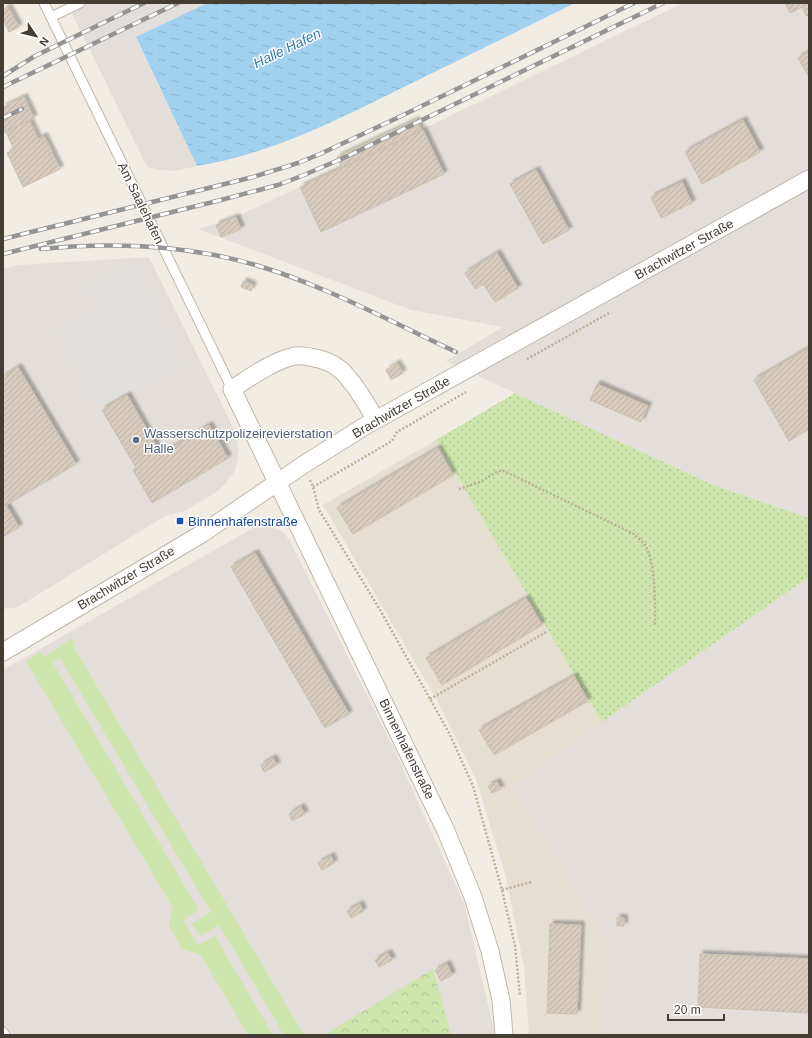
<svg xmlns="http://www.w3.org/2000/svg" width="812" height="1038" viewBox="0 0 812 1038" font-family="Arial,sans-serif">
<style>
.residential{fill:#e5dfd2}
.industrial{fill:#e3ded9}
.grass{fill:#cee5ad}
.forest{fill:url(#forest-crowns)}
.garden{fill:url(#garden-dots)}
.parking{fill:#e2e0dc}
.water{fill:url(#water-ripples)}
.building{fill:url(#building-hatch);stroke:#cdc0ad;filter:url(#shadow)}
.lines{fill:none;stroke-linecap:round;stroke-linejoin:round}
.lane-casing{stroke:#c0b7aa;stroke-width:11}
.street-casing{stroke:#c0b7aa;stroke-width:19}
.path{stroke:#beb098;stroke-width:2.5;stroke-dasharray:2 2;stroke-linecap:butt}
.lane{stroke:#fff;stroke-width:9}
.street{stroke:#fff;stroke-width:17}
.rail-casing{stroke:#949494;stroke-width:4.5}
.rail{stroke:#fff;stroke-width:3;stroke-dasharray:9;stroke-linecap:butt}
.service-dot{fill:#5c6f8a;stroke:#fff;stroke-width:1.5}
.transit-dot{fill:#1a4fb4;stroke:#fff;stroke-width:1.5}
.labels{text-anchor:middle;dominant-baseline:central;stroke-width:3;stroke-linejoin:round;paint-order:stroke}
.street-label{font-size:13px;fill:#433d34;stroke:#fff}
.service-label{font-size:13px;fill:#4e5e75;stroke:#fff;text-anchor:start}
.transit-label{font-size:13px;fill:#164399;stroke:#fff;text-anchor:start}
.water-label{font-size:14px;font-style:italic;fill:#317cac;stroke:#fff}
</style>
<defs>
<pattern id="forest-crowns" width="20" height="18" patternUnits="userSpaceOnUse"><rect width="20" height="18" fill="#cee5ad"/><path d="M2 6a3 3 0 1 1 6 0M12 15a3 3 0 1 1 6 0" fill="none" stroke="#b2c595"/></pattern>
<pattern id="garden-dots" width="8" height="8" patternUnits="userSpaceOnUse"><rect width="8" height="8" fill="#cee5ad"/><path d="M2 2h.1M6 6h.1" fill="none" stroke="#b2c595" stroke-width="1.8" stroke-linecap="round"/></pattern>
<pattern id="water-ripples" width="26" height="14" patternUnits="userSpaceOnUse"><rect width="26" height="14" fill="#a1d1ee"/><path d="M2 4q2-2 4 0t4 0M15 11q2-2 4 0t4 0" fill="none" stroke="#8cb4cd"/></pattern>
<pattern id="building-hatch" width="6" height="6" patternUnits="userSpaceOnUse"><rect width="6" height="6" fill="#d6cbbd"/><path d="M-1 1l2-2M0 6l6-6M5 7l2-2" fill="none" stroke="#b9afa3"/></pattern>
<filter id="shadow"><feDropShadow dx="3.5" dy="-3.5" stdDeviation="1" flood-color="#0004"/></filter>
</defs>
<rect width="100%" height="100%" fill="#f1ede4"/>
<path class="residential" d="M 436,440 L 602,722 L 512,785 L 607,941 L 603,1035 L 529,1035 L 524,967 L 506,877 L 476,779 L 437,700 L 323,505 Z"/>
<path class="industrial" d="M 67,3 L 207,3 L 136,38 L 197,166 L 175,171 L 159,170 L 147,167 Z
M 683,3 L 809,3 L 809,518 L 711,484 L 446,361 L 503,327 L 411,310 L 198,229 L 238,216 L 450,116 Z
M 149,257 L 231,423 L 238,444 L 238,460 L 234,472 L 225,484 L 214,494 L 184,511 L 165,516 L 18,607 L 3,609 L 3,269 L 19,265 Z
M 262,523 L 283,532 L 290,541 L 395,751 L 465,906 L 495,1035 L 3,1035 L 3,670 Z
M 809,577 L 809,1035 L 603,1035 L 607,941 L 512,785 Z"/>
<path class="grass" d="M 72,638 L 75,649 L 304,1035 L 284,1035 L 219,925 L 200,936 L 192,924 L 211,912 L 60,658 L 53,663 L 199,910 L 183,921 L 198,945 L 215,936 L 273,1035 L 248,1035 L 201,955 L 182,949 L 169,926 L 173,908 L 26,661 L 40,652 L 45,657 Z"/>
<path class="forest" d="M 433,969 L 451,1035 L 324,1035 Z"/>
<path class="garden" d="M 515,393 L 711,484 L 809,518 L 809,577 L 602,722 L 436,440 Z"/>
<path class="parking" d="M 133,266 L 181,368 L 97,408 L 59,327 L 99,309 L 88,286 Z"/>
<path class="water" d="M 207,3 L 575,3 C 518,31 461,59 404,87 C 337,120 271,154 197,166 L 136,37 Z"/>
<path class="building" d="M 785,3 L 809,3 L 809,15 L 806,16 L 802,7 L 790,13 Z
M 8,7 L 19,27 L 9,32 L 3,19 L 3,10 Z
M 809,52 L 809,77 L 798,58 Z
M 24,97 L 34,118 L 3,133 L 3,107 Z
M 29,120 L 38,139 L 44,136 L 60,169 L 23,187 L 7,153 L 14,150 L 6,132 Z
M 416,120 L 421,130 L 342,168 L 337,157 Z
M 743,120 L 760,152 L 702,184 L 685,152 Z
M 423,130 L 444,174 L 321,232 L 300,187 Z
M 536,170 L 569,230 L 543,244 L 510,184 Z
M 682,182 L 692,203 L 661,218 L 651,197 Z
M 236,217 L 241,229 L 221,237 L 216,225 Z
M 497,253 L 518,288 L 495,302 L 483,284 L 475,289 L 465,273 Z
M 243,281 L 253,285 L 251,291 L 241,287 Z
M 809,348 L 809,429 L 789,441 L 754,380 Z
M 397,363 L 403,373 L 391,380 L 386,370 Z
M 18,367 L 76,464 L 6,505 L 19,527 L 3,537 L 3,377 Z
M 597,384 L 648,406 L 641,422 L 590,400 Z
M 127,395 L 161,454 L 209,425 L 228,458 L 152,503 L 133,470 L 136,468 L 102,410 Z
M 438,448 L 453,475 L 353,534 L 337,508 Z
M 255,553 L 349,714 L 325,728 L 231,567 Z
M 526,598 L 542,625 L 442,685 L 426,658 Z
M 574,676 L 588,701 L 494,755 L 479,730 Z
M 273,758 L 277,765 L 264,772 L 261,765 Z
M 497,782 L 501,789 L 492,793 L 488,786 Z
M 301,807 L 305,814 L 292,821 L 289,814 Z
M 331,856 L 334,863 L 322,870 L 318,863 Z
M 360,904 L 363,911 L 351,918 L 347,911 Z
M 617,918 L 624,918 L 624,926 L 617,926 Z
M 550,924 L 581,925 L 577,1014 L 547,1013 Z
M 388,953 L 392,960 L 379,967 L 375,960 Z
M 700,954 L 809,959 L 809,1013 L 698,1007 Z
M 447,964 L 452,975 L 441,981 L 435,970 Z"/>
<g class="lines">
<g class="lane-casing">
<path id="lane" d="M 44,3 L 232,389
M 51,17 L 80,3
M 3,1032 L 5,1035"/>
</g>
<g class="street-casing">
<path id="street" d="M 376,420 C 367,406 360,391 349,379 C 342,369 331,362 319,359 C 311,357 302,355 295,356 C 272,361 251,377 232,389 L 446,831 L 473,897 L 490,951 L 501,1000 L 504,1035
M 3,652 L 203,533 L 303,465 L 365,426 L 809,179"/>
</g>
<path class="path" d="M 527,359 L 611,312
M 310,480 L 313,487 L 319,510 L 379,608 L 430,699 L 450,735 L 473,786 L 502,890 L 515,946 L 520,996
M 313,487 L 392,441 L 397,432 L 466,392
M 459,489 L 480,482 L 498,471 L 504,471 L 634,534 C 637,537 642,541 645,545 C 656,563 655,605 655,626
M 430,699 L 546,632
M 502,890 L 531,882"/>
<use href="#lane" class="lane"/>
<use href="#street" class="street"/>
<g class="rail-casing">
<path id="rail" d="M 3,76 L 35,56 L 144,3
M 3,87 L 178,3
M 3,118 L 22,109
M 3,239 L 253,177 L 298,163 L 320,154 L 397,118 L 634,3
M 41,249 C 113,242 189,245 259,266 C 328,287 391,322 456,352
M 3,254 L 221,200 L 278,185 L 304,175 L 348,156 L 663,3"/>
</g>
<use href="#rail" class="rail"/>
</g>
<circle class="service-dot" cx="136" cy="440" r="4"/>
<rect class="transit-dot" x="176" y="517" width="8" height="8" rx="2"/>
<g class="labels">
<g class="street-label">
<text transform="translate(141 203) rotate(64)">Am Saalehafen</text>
<text transform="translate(684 249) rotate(-29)">Brachwitzer Straße</text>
<text transform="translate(401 407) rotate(-30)">Brachwitzer Straße</text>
<text transform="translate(126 578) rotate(-31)">Brachwitzer Straße</text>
<text transform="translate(407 749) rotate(64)">Binnenhafenstraße</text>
</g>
<g class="service-label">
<text x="144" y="433">Wasserschutzpolizeirevierstation<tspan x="144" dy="15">Halle</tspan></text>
</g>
<g class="transit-label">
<text x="188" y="521">Binnenhafenstraße</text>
</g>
<g class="water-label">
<text transform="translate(287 48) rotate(-26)">Halle Hafen</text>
</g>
</g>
<rect width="812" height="1038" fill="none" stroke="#433d34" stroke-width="8"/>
<g transform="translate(36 36) rotate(125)" stroke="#ffffff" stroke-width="3" paint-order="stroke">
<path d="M0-3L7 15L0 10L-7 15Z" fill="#433d34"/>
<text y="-6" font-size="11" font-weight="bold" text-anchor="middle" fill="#433d34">N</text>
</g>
<path d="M668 1014v6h56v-6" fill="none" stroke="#433d34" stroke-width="2"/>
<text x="674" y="1014" font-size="12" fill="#433d34" stroke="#ffffff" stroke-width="3" paint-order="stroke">20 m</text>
</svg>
